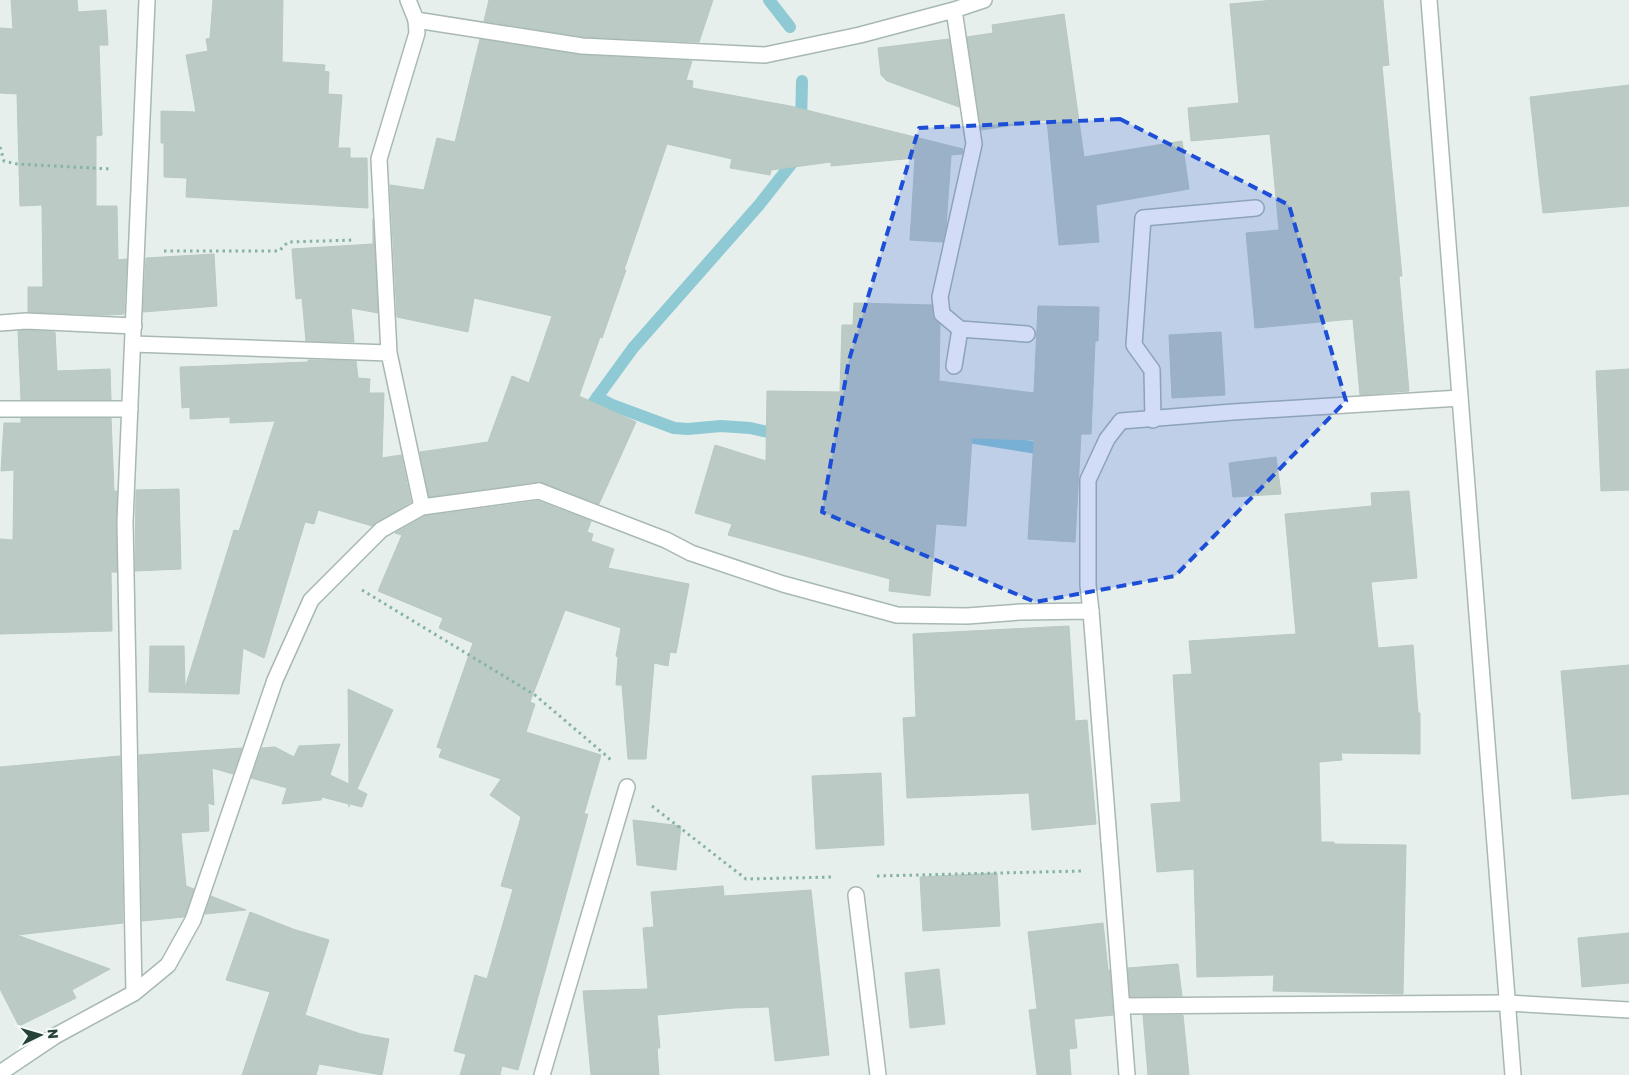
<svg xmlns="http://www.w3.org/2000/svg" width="1629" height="1075" viewBox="0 0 1629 1075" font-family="Rubik,sans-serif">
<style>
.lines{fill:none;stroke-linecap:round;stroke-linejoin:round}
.stream{stroke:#8ec9d4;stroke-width:12}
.building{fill:#bbcac4;stroke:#b8c9c2}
.service-casing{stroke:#a8b8b2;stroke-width:18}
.minor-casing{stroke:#a8b8b2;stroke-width:18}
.tertiary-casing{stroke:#a8b8b2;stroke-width:18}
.path{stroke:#86b3a5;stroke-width:3;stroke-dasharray:2.5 4;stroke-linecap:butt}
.service{stroke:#fff;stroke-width:15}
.minor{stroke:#fff;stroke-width:15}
.tertiary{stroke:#fff;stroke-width:15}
.marked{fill:#1d4ed8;fill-opacity:0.2;stroke:#1d4ed8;stroke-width:4;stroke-dasharray:10 6;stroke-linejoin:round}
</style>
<rect width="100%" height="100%" fill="#e6efeb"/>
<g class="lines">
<path class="stream" d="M 769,0 L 790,27
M 801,124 L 802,81
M 597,397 L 612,405 L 674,428 L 688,429 L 721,426 L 750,428 L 781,435
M 593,403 L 633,348 L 759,205 L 792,163 L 794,153
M 956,435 L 1050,450"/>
</g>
<path class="building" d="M 11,0 L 77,0 L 78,12 L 106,10 L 108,45 L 99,45 L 102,135 L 96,136 L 96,206 L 117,206 L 118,260 L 127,259 L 124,314 L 108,315 L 28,312 L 28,287 L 43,287 L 42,205 L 20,206 L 17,94 L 0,93 L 0,28 L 13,29 Z
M 213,0 L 283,0 L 282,62 L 325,65 L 324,71 L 329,72 L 328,94 L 342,95 L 338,148 L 350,148 L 350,158 L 367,158 L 368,208 L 186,197 L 187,178 L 164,177 L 164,143 L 161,143 L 161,111 L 196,112 L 186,55 L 208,51 L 206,39 L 210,38 Z
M 489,0 L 713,0 L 699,42 L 583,37 L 484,21 Z
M 1274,0 L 1383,0 L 1389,65 L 1382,66 L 1402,276 L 1399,276 L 1409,391 L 1360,395 L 1353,319 L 1255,328 L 1246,233 L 1279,230 L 1270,134 L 1191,141 L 1188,108 L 1239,103 L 1230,4 Z
M 1064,14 L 1084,157 L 1182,141 L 1189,189 L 1096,205 L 1099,242 L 1059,245 L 1047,120 L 981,130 L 967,37 L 993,33 L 992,25 Z
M 480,39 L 581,55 L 692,61 L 686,80 L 693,81 L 692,88 L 790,106 L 963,149 L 962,154 L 951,155 L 946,227 L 943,242 L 910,240 L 915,158 L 831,166 L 831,162 L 771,170 L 770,175 L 730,168 L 732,159 L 667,144 L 624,270 L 626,270 L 602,338 L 600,337 L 579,396 L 636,422 L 599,504 L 538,482 L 429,497 L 420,452 L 488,442 L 512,376 L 529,383 L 552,316 L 474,298 L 468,332 L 397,317 L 390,185 L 424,190 L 437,138 L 455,142 Z
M 949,39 L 959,107 L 887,81 L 881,75 L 878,48 Z
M 1629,85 L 1629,206 L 1543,213 L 1530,97 Z
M 373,219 L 378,313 L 351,308 L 354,342 L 306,341 L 302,298 L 296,299 L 292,249 L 373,244 Z
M 214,254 L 217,306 L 143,312 L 146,258 Z
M 854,303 L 932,305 L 933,316 L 940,325 L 939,381 L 1034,393 L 1038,306 L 1099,307 L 1098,341 L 1095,341 L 1091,434 L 1081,434 L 1075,542 L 1028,539 L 1034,440 L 972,438 L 966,526 L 936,524 L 930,596 L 889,591 L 890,579 L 728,535 L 732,524 L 695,513 L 715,445 L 766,461 L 767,391 L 840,392 L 842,325 L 853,325 Z
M 26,330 L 55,332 L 57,371 L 110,369 L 111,400 L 21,400 L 18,331 Z
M 1221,332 L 1225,395 L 1172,398 L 1169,335 Z
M 308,360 L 356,361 L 358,378 L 370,379 L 369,393 L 384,393 L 382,458 L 401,455 L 411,502 L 372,526 L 318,510 L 314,524 L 305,522 L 264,658 L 243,648 L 239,694 L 149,692 L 150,646 L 184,646 L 185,688 L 234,530 L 239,531 L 275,421 L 230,423 L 230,417 L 190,419 L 190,407 L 182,408 L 180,367 L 308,362 Z
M 1629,369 L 1629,490 L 1601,491 L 1596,371 Z
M 21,418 L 111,418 L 114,491 L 117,491 L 117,572 L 111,572 L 112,631 L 0,634 L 0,539 L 13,540 L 14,470 L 1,471 L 4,423 L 21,423 Z
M 1276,457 L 1281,494 L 1233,497 L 1229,463 Z
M 179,489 L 181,569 L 135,571 L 136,490 Z
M 1409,491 L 1417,578 L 1371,582 L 1378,648 L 1413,645 L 1418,713 L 1420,713 L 1420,754 L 1341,753 L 1342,760 L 1319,762 L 1321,842 L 1334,842 L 1334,844 L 1406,845 L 1403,994 L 1273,991 L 1274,975 L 1197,977 L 1194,869 L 1157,872 L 1151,804 L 1181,802 L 1173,675 L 1192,674 L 1189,641 L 1296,634 L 1285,514 L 1372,506 L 1371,493 Z
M 538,501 L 591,521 L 587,532 L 593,534 L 591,541 L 614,549 L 608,568 L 689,584 L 676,653 L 670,652 L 668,666 L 654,663 L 646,759 L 628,759 L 622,685 L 616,685 L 618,657 L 616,656 L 621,628 L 565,610 L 530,702 L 535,704 L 526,732 L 601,755 L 584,814 L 588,814 L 518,1070 L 502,1066 L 500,1075 L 460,1075 L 466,1054 L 454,1051 L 475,975 L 487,979 L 513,889 L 501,886 L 521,817 L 490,795 L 501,779 L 439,757 L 442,749 L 437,747 L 473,643 L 439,628 L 443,618 L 378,591 L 402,535 L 395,533 L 425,516 Z
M 1069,626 L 1075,721 L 1087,720 L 1096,824 L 1032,830 L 1029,793 L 907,798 L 903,718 L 916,717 L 913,634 Z
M 1629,665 L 1629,794 L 1572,799 L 1561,671 Z
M 348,689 L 393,710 L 357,789 L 367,794 L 362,807 L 350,804 L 349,807 L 349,804 L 322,797 L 321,800 L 282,804 L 287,788 L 251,778 L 262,748 L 275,747 L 294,757 L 299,746 L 340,744 L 330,775 L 349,784 Z
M 242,748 L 233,774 L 212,768 L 214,805 L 208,803 L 209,831 L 181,833 L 186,886 L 194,889 L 184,917 L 142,921 L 139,755 Z
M 120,756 L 123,923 L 17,935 L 110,969 L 72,990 L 76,998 L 19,1026 L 0,989 L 0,767 Z
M 881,773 L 884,845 L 816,849 L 812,776 Z
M 633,820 L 681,826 L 676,870 L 637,865 Z
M 997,873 L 1000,926 L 923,931 L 920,877 Z
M 723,886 L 724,896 L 811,890 L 829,1055 L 775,1061 L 769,1007 L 734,1008 L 657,1015 L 660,1048 L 657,1048 L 659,1075 L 591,1075 L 583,991 L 648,989 L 643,928 L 654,927 L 651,892 Z
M 211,896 L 246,910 L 205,914 Z
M 250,912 L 293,929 L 329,940 L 305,1015 L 361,1034 L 389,1039 L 382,1075 L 319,1064 L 316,1075 L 242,1075 L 270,992 L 226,980 Z
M 1103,923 L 1108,970 L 1110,970 L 1113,1015 L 1074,1019 L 1077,1048 L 1069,1049 L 1071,1075 L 1037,1075 L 1029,1010 L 1037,1009 L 1028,932 Z
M 1629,933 L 1629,983 L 1582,987 L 1578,938 Z
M 1178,964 L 1182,996 L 1130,997 L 1128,968 Z
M 939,969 L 945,1024 L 910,1028 L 905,973 Z
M 1143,1015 L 1183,1015 L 1189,1075 L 1148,1075 Z"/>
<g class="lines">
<g class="service-casing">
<path id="service" d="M 416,20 L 417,33 L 379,159 L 389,353 L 422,507
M 0,323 L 26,321 L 134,326
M 133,344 L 389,353
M 0,409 L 130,409
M 1153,420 L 1152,370 L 1134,345 L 1143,218 L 1256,208
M 539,491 L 666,540 L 691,553 L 783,584 L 897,615 L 967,616 L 1020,612 L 1091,611 L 1109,841
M 1122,1006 L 1507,1003"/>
</g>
<g class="minor-casing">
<path id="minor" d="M 408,0 L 416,20 L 582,46 L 765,55 L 860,35 L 954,10 L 984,0
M 954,10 L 974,144 L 940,297 L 942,314 L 960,329 L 1027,334
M 954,366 L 960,329
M 1091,611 L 1088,585 L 1088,480 L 1107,439 L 1121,421 L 1233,412 L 1460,398
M 1109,841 L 1127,1075
M 856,895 L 878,1075
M 134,993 L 125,522 L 147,0
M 1507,1003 L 1629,1010
M 0,1073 L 55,1036 L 134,993 L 168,965 L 193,920 L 275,680 L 311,600 L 381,530 L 422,507 L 539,491
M 542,1075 L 627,787"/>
</g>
<g class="tertiary-casing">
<path id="tertiary" d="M 1429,0 L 1513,1075"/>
</g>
<path class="path" d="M 0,147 L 4,161 L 17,164 L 111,169
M 164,251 L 279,251 L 288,242 L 355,240
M 362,590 L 535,695 L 609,758 L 611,762
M 652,806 L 746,879 L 833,877
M 877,876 L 1081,871"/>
<use href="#service" class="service"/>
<use href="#minor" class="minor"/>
<use href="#tertiary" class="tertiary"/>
</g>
<path class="marked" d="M 1120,119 L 1289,205 L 1346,401 L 1175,576 L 1035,602 L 822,512 L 849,360 L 919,128 Z"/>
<g transform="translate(40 1035) rotate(85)" stroke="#f7fbf9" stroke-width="4" paint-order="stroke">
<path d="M0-4L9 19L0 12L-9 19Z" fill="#24423a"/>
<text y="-8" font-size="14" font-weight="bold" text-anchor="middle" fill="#24423a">N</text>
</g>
</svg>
